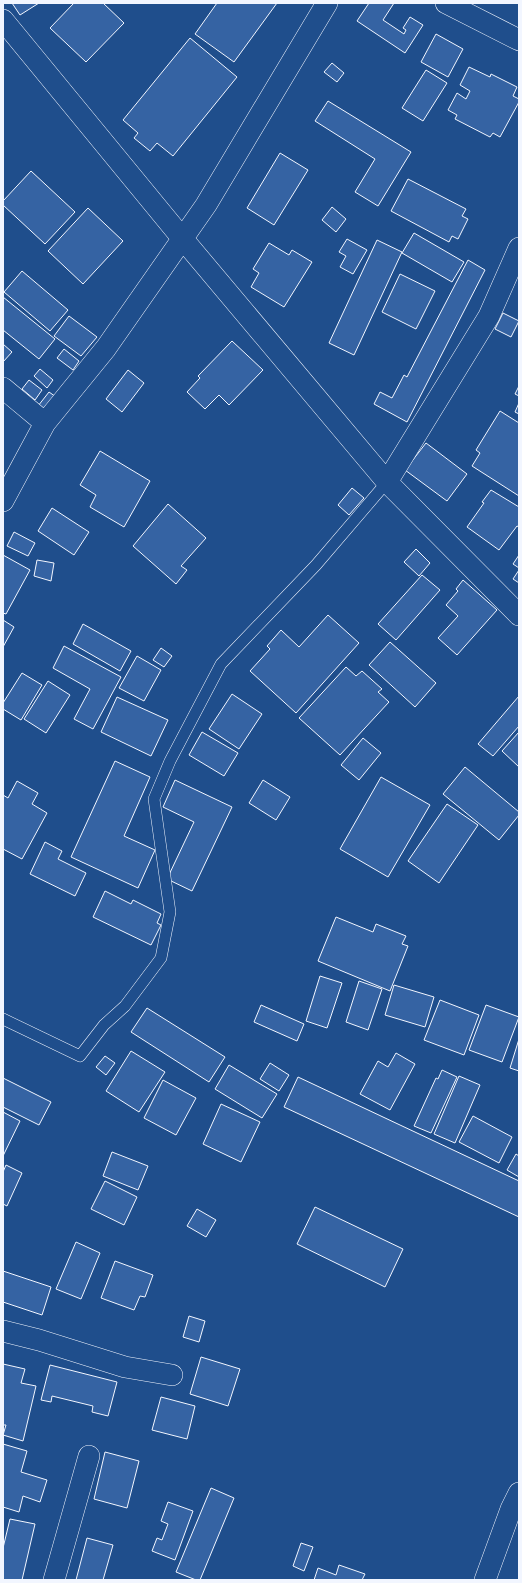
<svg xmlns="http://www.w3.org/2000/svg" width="522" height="1583" viewBox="0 0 522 1583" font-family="Lora,serif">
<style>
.building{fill:#3563a3;stroke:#f2f6ff}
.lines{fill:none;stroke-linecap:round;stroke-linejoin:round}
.lane-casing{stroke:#f2f6ff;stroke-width:12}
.street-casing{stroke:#f2f6ff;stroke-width:22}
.lane{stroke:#1f4e8c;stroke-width:11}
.street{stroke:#1f4e8c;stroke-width:21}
</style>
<rect width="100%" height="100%" fill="#1f4e8c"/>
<path class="building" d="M 12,3 L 39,3 L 20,15 Z
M 74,3 L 103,3 L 124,23 L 86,62 L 50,28 Z
M 217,3 L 277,3 L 234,62 L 195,34 Z
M 369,3 L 394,3 L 383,20 L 404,34 L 406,30 L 403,28 L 410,17 L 423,25 L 405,53 L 357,21 Z
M 436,34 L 463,49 L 448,77 L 421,62 Z
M 190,38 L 237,77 L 173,156 L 157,143 L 150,151 L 134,138 L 138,133 L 123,120 Z
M 332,63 L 344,73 L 337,82 L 324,72 Z
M 469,67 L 490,77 L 491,74 L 517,87 L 513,96 L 519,99 L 519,102 L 500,137 L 493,133 L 490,137 L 455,119 L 457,115 L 448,110 L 457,93 L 466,99 L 470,91 L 460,85 Z
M 426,70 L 447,83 L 423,121 L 402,108 Z
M 328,101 L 411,152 L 378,206 L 355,192 L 375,159 L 315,121 Z
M 280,153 L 308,170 L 274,225 L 247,208 Z
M 31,171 L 75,212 L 45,244 L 3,205 L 3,201 Z
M 408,179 L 466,209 L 462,216 L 468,219 L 458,239 L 452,236 L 449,242 L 391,211 Z
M 332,207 L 346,219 L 336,232 L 322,220 Z
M 88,208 L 123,241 L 83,284 L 48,251 Z
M 414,233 L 464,262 L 452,282 L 402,253 Z
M 347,239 L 367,250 L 353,274 L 340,267 L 346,256 L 339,252 Z
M 377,240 L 402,252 L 354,355 L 329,343 Z
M 269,243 L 289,255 L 292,250 L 312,262 L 284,307 L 251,287 L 259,273 L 253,269 Z
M 468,260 L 485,270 L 407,422 L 374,404 L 380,392 L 392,398 L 404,375 L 407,377 Z
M 22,271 L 68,310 L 50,331 L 4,292 Z
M 400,274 L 435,291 L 416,329 L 382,312 Z
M 3,297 L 55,339 L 39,359 L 3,330 Z
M 503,313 L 519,321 L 511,337 L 495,329 Z
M 69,316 L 97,337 L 81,356 L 54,336 Z
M 232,341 L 263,370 L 229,405 L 219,395 L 205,409 L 187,392 L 200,378 L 198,376 Z
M 3,344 L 12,352 L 3,362 Z
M 64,349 L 79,361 L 73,370 L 57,358 Z
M 40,369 L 53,380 L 47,388 L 34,376 Z
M 128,370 L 144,383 L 122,412 L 106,399 Z
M 29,380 L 42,390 L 35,400 L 22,389 Z
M 519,386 L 519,396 L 515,394 Z
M 49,392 L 59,399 L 48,413 L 38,406 Z
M 519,403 L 519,414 L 515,412 Z
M 500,411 L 519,423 L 519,496 L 472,466 L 480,453 L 476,450 Z
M 426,443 L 467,474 L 447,501 L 405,470 Z
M 100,451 L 150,481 L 124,527 L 90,507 L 96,495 L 80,485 Z
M 352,488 L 364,498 L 349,515 L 338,505 Z
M 491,490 L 519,507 L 519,527 L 517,526 L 499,550 L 467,527 L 484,503 L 482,502 Z
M 168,504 L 206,538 L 181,566 L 187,570 L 176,584 L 133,546 Z
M 52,508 L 89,532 L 74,555 L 38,531 Z
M 14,532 L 35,543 L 28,556 L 7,546 Z
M 416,549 L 430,563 L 419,576 L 404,562 Z
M 3,555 L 30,570 L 6,614 L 3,613 Z
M 519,555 L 519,568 L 513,564 Z
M 37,560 L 54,563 L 51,581 L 34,576 Z
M 519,570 L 519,583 L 513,579 Z
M 422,575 L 440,590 L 396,640 L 378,624 Z
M 463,580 L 497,610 L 457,655 L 438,638 L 458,616 L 446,605 L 458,591 L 456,589 Z
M 328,615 L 359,643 L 296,713 L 250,671 L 270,649 L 267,646 L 281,630 L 299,647 Z
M 3,620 L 14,627 L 3,647 Z
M 83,624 L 131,651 L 120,671 L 73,644 Z
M 390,642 L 436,683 L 415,707 L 369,665 Z
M 64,646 L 121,677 L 93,729 L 74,719 L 90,689 L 53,668 Z
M 161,648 L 172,656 L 164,667 L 153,660 Z
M 137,656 L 161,670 L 144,701 L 119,688 Z
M 346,667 L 356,676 L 362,671 L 382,689 L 378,692 L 389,702 L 340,755 L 299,718 Z
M 22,673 L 42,685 L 21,720 L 3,709 L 3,703 Z
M 48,681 L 70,695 L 46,733 L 24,719 Z
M 232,694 L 262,714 L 239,749 L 209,729 Z
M 519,696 L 519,726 L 493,756 L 478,744 Z
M 117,697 L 168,720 L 151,756 L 101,732 Z
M 202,732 L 238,753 L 224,776 L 189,755 Z
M 519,732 L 519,767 L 502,751 Z
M 363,738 L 381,753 L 359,780 L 341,765 Z
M 115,761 L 150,777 L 124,836 L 155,850 L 138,888 L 71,857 Z
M 465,767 L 519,812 L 519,815 L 499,840 L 443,794 Z
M 381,777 L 430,805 L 388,877 L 340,849 Z
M 175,780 L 232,807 L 192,891 L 167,879 L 194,822 L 163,807 Z
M 263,780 L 290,797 L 276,820 L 249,803 Z
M 17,781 L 38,793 L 32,804 L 47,813 L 22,859 L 3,849 L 3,795 L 8,798 Z
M 447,804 L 478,825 L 439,883 L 408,861 Z
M 45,842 L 62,851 L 58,859 L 86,873 L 75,896 L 30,874 Z
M 105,891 L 131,904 L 133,900 L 161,914 L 157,923 L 161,925 L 151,945 L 93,917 Z
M 336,917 L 373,932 L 376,924 L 406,936 L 402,944 L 408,946 L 390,991 L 318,961 Z
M 320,976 L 342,983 L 327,1028 L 306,1021 Z
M 359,981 L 382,989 L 368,1030 L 346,1022 Z
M 394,985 L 434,997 L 425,1027 L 385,1015 Z
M 440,1000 L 479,1015 L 464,1055 L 424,1040 Z
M 261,1005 L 304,1024 L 297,1041 L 254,1022 Z
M 486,1005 L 519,1017 L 502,1062 L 469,1050 Z
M 147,1008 L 225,1057 L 209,1082 L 131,1032 Z
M 519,1039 L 519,1071 L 510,1068 Z
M 131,1051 L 165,1072 L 139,1112 L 106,1091 Z
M 396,1053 L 415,1064 L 390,1110 L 360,1094 L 378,1061 L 388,1067 Z
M 105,1056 L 115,1063 L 106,1075 L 96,1067 Z
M 270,1063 L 289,1075 L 279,1091 L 260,1079 Z
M 229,1065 L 277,1094 L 262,1118 L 215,1089 Z
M 442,1070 L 457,1077 L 431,1133 L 414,1126 L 436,1078 L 438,1079 Z
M 459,1076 L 480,1085 L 455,1143 L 434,1134 Z
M 298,1077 L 519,1181 L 519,1217 L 284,1107 Z
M 3,1078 L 51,1102 L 39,1125 L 3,1107 Z
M 163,1080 L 196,1098 L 176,1135 L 144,1118 Z
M 221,1104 L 260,1122 L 241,1162 L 203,1144 Z
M 3,1112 L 20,1121 L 3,1156 Z
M 473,1116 L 512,1137 L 499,1163 L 459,1142 Z
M 112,1152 L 148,1166 L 138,1190 L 103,1176 Z
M 516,1154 L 519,1156 L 519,1177 L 507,1170 Z
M 6,1165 L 22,1173 L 7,1206 L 3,1204 L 3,1172 Z
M 105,1181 L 137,1197 L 124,1225 L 91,1209 Z
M 315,1207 L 403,1249 L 385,1287 L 297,1244 Z
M 197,1209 L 216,1220 L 206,1237 L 187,1226 Z
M 76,1242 L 100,1253 L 81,1299 L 56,1289 Z
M 115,1261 L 153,1275 L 145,1297 L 140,1296 L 134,1310 L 101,1298 Z
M 3,1271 L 51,1287 L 42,1315 L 3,1302 Z
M 189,1316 L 205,1321 L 199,1342 L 183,1337 Z
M 201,1357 L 240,1369 L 228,1406 L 190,1394 Z
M 3,1364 L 25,1369 L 21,1383 L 36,1386 L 23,1441 L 3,1435 L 6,1425 L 3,1425 Z
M 50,1365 L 117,1382 L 108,1416 L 92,1412 L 93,1406 L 52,1396 L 51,1402 L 41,1400 Z
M 161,1397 L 195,1406 L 187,1439 L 152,1430 Z
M 3,1444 L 27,1451 L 21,1472 L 47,1480 L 40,1502 L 23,1496 L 19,1512 L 3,1507 Z
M 105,1452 L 139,1461 L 127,1508 L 94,1499 Z
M 211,1488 L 234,1498 L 200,1580 L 196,1580 L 176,1572 Z
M 168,1502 L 193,1511 L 175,1560 L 152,1551 L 157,1538 L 162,1540 L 168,1524 L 161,1521 Z
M 10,1519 L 35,1524 L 22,1580 L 3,1580 L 3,1548 Z
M 87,1538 L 113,1545 L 103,1580 L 76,1580 Z
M 301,1543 L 313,1547 L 304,1571 L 293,1566 Z
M 339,1565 L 365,1574 L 362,1580 L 314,1580 L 318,1568 L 336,1575 Z"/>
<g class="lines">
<g class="lane-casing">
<path id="lane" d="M 3,1019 L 80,1056 L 104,1025 L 125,1006 L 161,958 L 170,912 L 154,799 L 170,761 L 221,664 L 316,565 L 387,482"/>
</g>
<g class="street-casing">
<path id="street" d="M 446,3 L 519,40
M 3,20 L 182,238 L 387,482 L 519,615
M 3,388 L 45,423
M 387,482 L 489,316 L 519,248
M 3,501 L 45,423 L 106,348 L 206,205 L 327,3
M 3,1331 L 39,1340 L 125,1367 L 172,1375
M 54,1580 L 89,1456
M 485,1580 L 511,1509 L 519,1493"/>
</g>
<use href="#lane" class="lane"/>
<use href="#street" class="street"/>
</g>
<rect width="522" height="1583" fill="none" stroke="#f2f6ff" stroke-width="8"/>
</svg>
